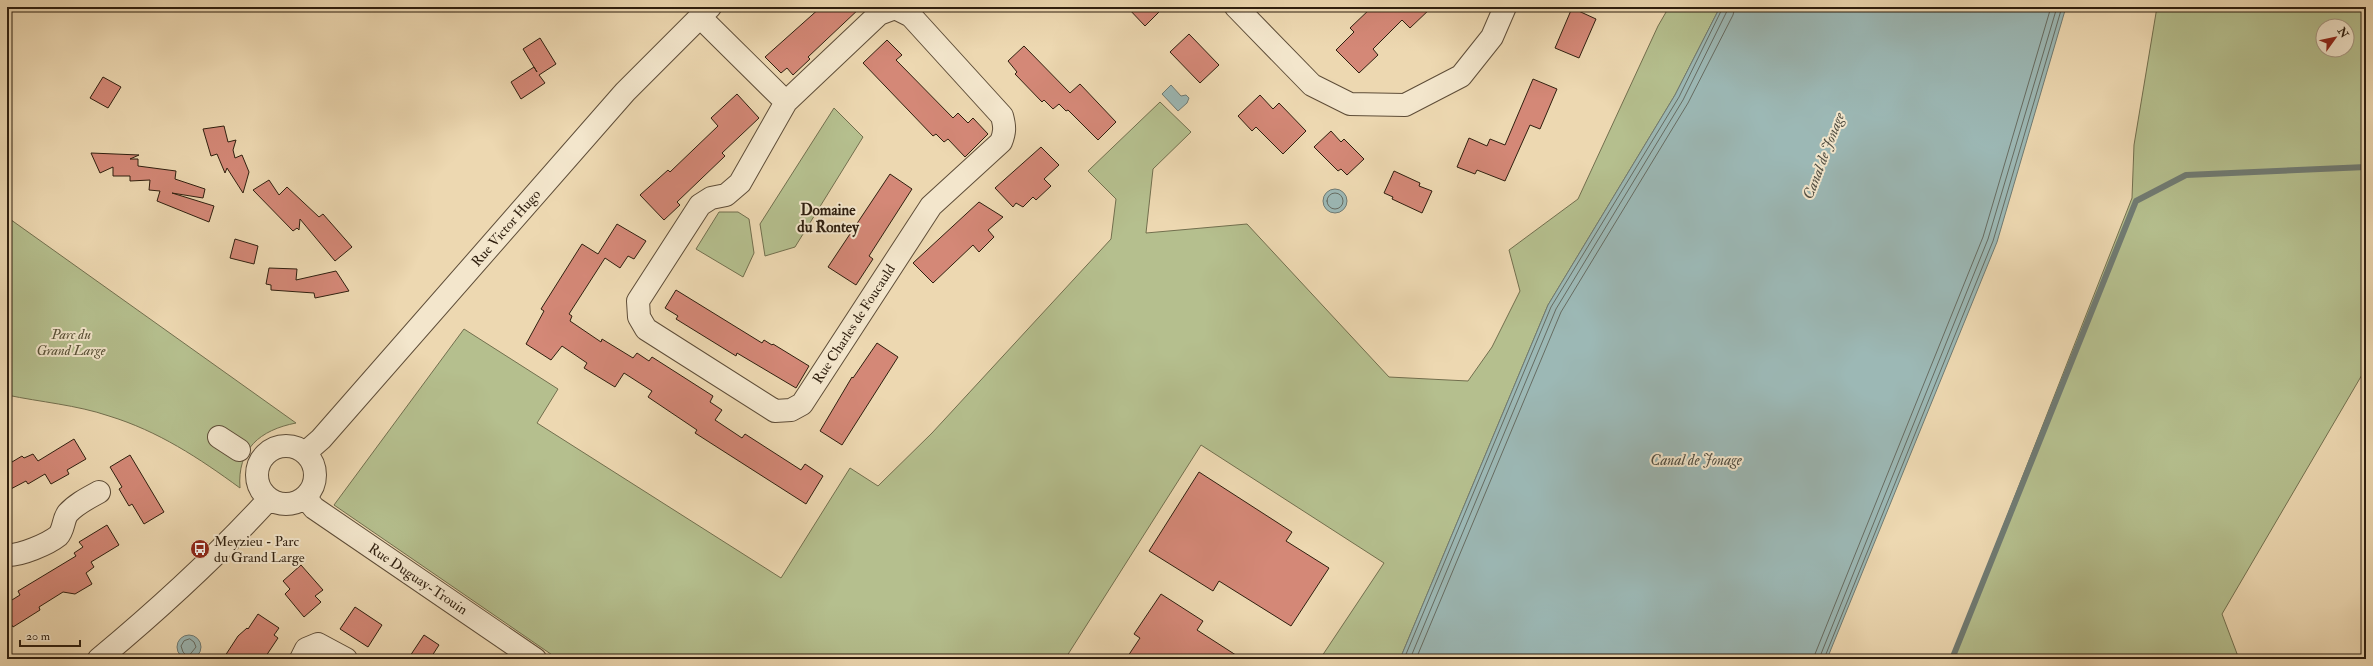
<svg xmlns="http://www.w3.org/2000/svg" width="2373" height="666" viewBox="0 0 2373 666" font-family="'IM FELL Double Pica',serif">
<style>
.green{fill:#b5bf8e;stroke:#726f4e;fill-rule:evenodd}
.water{fill:#9cb8b5;stroke:#707b73}
.lines{fill:none;stroke-linecap:round;stroke-linejoin:round}
.shore{stroke:#666c62;stroke-width:1}
.stream{stroke:#707b73;stroke-width:6}
.building{fill:#d48877;stroke:#2f1f0f}
.minor-casing{stroke:#5e4d38;stroke-width:24}
.minor{stroke:#f3e6cc;stroke-width:22}
.labels{text-anchor:middle;dominant-baseline:central;stroke-width:4;stroke-linejoin:round;paint-order:stroke}
.street-label{font-size:14px;fill:#2f1f0f;stroke:#f3e6cc}
.park-label{font-size:14px;font-style:italic;fill:#574f35;stroke:#f3e6cc}
.poi-label{font-size:14px;fill:#2f1f0f;stroke:#f3e6cc;text-anchor:start}
.water-label{font-size:15px;font-style:italic;fill:#504d41;stroke:#f3e6cc}
.neighbourhood-label{font-size:15px;font-weight:bold;fill:#2f1f0f;stroke:#f3e6cc}
</style>
<rect width="100%" height="100%" fill="#edd8b1"/>
<filter id="stains"><feTurbulence type="fractalNoise" baseFrequency=".005" numOctaves="4"/><feColorMatrix values="0 0 0 0 .2 0 0 0 0 .09 0 0 0 0 .02 0 0 0 .5 -.17"/></filter>
<radialGradient id="worn" r=".72"><stop offset=".6" stop-color="#630" stop-opacity="0"/><stop offset="1" stop-color="#630" stop-opacity=".3"/></radialGradient>
<path class="green" d="M 1669,7 L 1720,7 L 1675,95 L 1548,305 L 1400,659 L 1320,659 L 1384,563 L 1201,445 L 1065,659 L 558,659 L 334,505 L 464,329 L 558,389 L 537,423 L 781,578 L 850,468 L 878,486 L 932,433 L 1111,239 L 1116,199 L 1088,171 L 1160,102 L 1191,132 L 1153,169 L 1146,233 L 1247,224 L 1389,377 L 1468,381 L 1492,347 L 1520,291 L 1509,250 L 1578,199 L 1658,26 Z
M 2157,7 L 2366,7 L 2366,368 L 2222,614 L 2239,659 L 1951,659 L 2132,198 L 2134,145 ZM 2323,26 L 2347,26 L 2347,50 L 2323,50 Z
M 834,108 L 863,137 L 795,247 L 765,256 L 760,224 Z
M 719,212 L 738,212 L 749,219 L 754,253 L 743,277 L 696,249 Z
M 7,217 L 296,423 C 260,430 237,449 240,488 C 199,458 158,431 109,416 C 77,405 40,402 7,395 Z"/>
<path class="water" d="M 1720,7 L 2066,7 L 1997,242 L 1827,659 L 1400,659 L 1548,305 L 1675,95 Z
M 1171,85 L 1181,96 L 1186,95 L 1189,98 L 1187,103 L 1178,111 L 1162,94 Z
M1323 201a12 12 0 1 1 24 0a12 12 0 1 1-24 0Z
M177 647a12 12 0 1 1 24 0a12 12 0 1 1-24 0Z"/>
<g class="lines">
<path class="shore" d="M1327 201a8 8 0 1 1 16 0a8 8 0 1 1-16 0Z
M 190,639 L 194,642 L 196,647 L 188,657 L 183,652 L 181,646 L 184,641 Z
M 1404,659 L 1551,307 L 1679,97 L 1723,7
M 1410,659 L 1556,309 L 1683,100 L 1729,7
M 1416,659 L 1561,312 L 1688,103 L 1733,15 L 1735,7
M 1813,659 L 1983,237 L 2051,7
M 1819,659 L 1988,239 L 2057,7
M 1824,659 L 1993,241 L 2062,7"/>
<path class="stream" d="M 1952,659 L 2136,201 L 2186,175 L 2366,167"/>
</g>
<path class="building" d="M 821,7 L 861,7 L 808,57 L 810,59 L 793,75 L 787,68 L 781,73 L 765,57 Z
M 1127,7 L 1164,7 L 1145,26 Z
M 1372,7 L 1432,7 L 1410,28 L 1402,20 L 1373,49 L 1378,55 L 1359,73 L 1336,50 L 1354,32 L 1350,28 Z
M 1572,8 L 1596,19 L 1579,58 L 1555,48 Z
M 1189,34 L 1219,65 L 1200,83 L 1170,52 Z
M 540,38 L 556,64 L 539,75 L 545,83 L 521,99 L 511,82 L 534,67 L 537,72 L 523,49 Z
M 887,40 L 902,55 L 896,60 L 953,118 L 958,113 L 968,123 L 973,118 L 988,134 L 965,157 L 948,139 L 944,142 L 936,134 L 933,136 L 863,63 Z
M 1024,46 L 1070,93 L 1080,84 L 1116,122 L 1098,140 L 1068,110 L 1066,111 L 1059,104 L 1053,109 L 1044,100 L 1042,102 L 1015,74 L 1017,72 L 1008,61 Z
M 103,77 L 121,87 L 108,108 L 90,98 Z
M 1533,79 L 1557,89 L 1540,129 L 1530,125 L 1505,181 L 1477,170 L 1475,174 L 1457,167 L 1469,138 L 1487,146 L 1490,139 L 1505,145 Z
M 737,94 L 759,118 L 722,153 L 725,156 L 677,202 L 680,205 L 664,220 L 640,195 L 668,170 L 670,172 L 718,126 L 711,118 Z
M 1260,95 L 1273,109 L 1279,103 L 1306,131 L 1283,154 L 1256,127 L 1252,131 L 1238,116 Z
M 224,126 L 228,142 L 236,140 L 233,150 L 235,158 L 242,155 L 249,172 L 243,193 L 227,168 L 225,173 L 217,154 L 211,156 L 203,129 Z
M 1331,131 L 1341,142 L 1344,139 L 1364,159 L 1347,175 L 1341,169 L 1338,171 L 1314,147 Z
M 1041,147 L 1059,165 L 1044,179 L 1051,186 L 1036,200 L 1033,197 L 1023,207 L 1016,203 L 1013,207 L 995,188 Z
M 91,153 L 139,155 L 130,159 L 138,159 L 138,166 L 176,171 L 175,179 L 205,189 L 203,198 L 172,193 L 214,206 L 209,222 L 157,201 L 160,191 L 149,190 L 150,180 L 130,181 L 130,176 L 113,176 L 113,167 L 100,173 Z
M 1394,171 L 1420,183 L 1419,186 L 1432,191 L 1422,213 L 1392,199 L 1393,197 L 1384,193 Z
M 890,174 L 912,189 L 869,256 L 873,259 L 856,285 L 828,267 Z
M 269,180 L 279,195 L 287,187 L 319,217 L 323,214 L 352,247 L 335,261 L 300,219 L 299,230 L 297,228 L 293,231 L 253,190 Z
M 979,202 L 1003,217 L 988,230 L 994,237 L 979,252 L 973,245 L 933,283 L 913,263 Z
M 617,224 L 646,241 L 634,259 L 628,256 L 620,268 L 605,258 L 569,314 L 572,316 L 570,321 L 601,342 L 602,339 L 633,358 L 637,353 L 649,361 L 652,357 L 713,396 L 710,402 L 722,410 L 715,420 L 742,438 L 745,434 L 801,470 L 805,464 L 823,476 L 806,504 L 695,433 L 697,430 L 648,397 L 652,391 L 624,373 L 615,387 L 584,368 L 587,363 L 562,346 L 551,360 L 526,344 L 544,311 L 541,309 L 582,244 L 598,254 Z
M 235,239 L 258,246 L 254,264 L 230,258 Z
M 269,268 L 297,269 L 296,280 L 336,271 L 349,291 L 315,298 L 314,293 L 271,290 L 271,285 L 266,284 Z
M 676,290 L 762,343 L 764,340 L 772,345 L 773,344 L 809,366 L 796,388 L 737,353 L 736,356 L 676,319 L 678,316 L 665,308 Z
M 877,343 L 898,357 L 842,445 L 820,431 L 852,377 L 853,378 Z
M 74,439 L 86,459 L 67,470 L 69,474 L 51,484 L 45,474 L 28,484 L 26,481 L 7,491 L 7,465 L 22,456 L 24,458 L 33,454 L 38,461 Z
M 130,455 L 164,512 L 144,524 L 132,504 L 129,506 L 119,489 L 122,487 L 110,467 Z
M 1199,472 L 1292,532 L 1286,541 L 1329,568 L 1291,626 L 1219,581 L 1213,591 L 1149,551 Z
M 107,525 L 119,545 L 91,562 L 94,567 L 86,573 L 92,584 L 75,594 L 63,592 L 39,607 L 40,610 L 13,627 L 7,617 L 7,603 L 20,595 L 18,591 L 76,556 L 74,553 L 83,547 L 79,542 Z
M 301,565 L 323,590 L 315,596 L 321,602 L 304,617 L 285,594 L 290,589 L 283,581 Z
M 1161,594 L 1203,621 L 1197,630 L 1242,659 L 1126,659 L 1140,638 L 1134,634 Z
M 355,607 L 382,625 L 368,647 L 340,629 Z
M 258,614 L 279,628 L 274,635 L 278,638 L 264,659 L 223,659 L 238,636 L 247,628 L 248,629 Z
M 424,635 L 439,645 L 430,659 L 408,659 Z"/>
<g class="lines">
<g class="minor-casing">
<path id="minor" d="M 1236,7 L 1312,85 L 1350,104 L 1405,105 L 1461,76 L 1492,37 L 1505,7
M 700,17 L 786,102 L 879,14 L 895,8 L 911,16 L 1002,116 C 1005,127 1005,132 1001,142 L 931,206 L 802,404 L 791,410 L 775,411 L 646,329 L 639,317 L 638,301 L 700,205 L 711,198 L 726,195 L 740,183 L 786,102
M 219,437 L 239,450
M257 475a29 29 0 1 1 58 0a29 29 0 1 1-58 0Z
M 305,453 L 321,439 L 625,92 L 710,7
M 305,497 L 314,508 L 535,659
M 7,555 C 20,556 48,544 58,536 C 64,530 63,519 68,513 C 76,504 88,498 99,492
M 99,659 C 159,609 216,557 269,499
M 301,659 L 306,649 L 318,644 L 346,659"/>
</g>
<use href="#minor" class="minor"/>
</g>
<defs>
<g id="bus-disc" transform="scale(1)"><circle r="9.5" fill="#8f2418" stroke="#f3e6cc"/><path d="M-5-6H5V4H4V6H2V4H-2V6H-4V4H-5ZM-3.5-4V0h7V-4ZM-3.5 1.2v1.5H-2V1.2ZM2 1.2v1.5H3.5V1.2Z" fill="#fff"/></g>
</defs>
<g fill-rule="evenodd">
<use href="#bus-disc" x="200" y="549"/>
</g>
<g class="labels">
<g class="street-label">
<text transform="translate(506 228) rotate(-49)">Rue Victor Hugo</text>
<text transform="translate(854 324) rotate(-57)">Rue Charles de Foucauld</text>
<text transform="translate(418 579) rotate(34)">Rue Duguay-Trouin</text>
</g>
<g class="park-label">
<text x="71" y="334">Parc du<tspan x="71" dy="16">Grand Large</tspan></text>
</g>
<g class="poi-label">
<text x="214" y="541">Meyzieu - Parc<tspan x="214" dy="16">du Grand Large</tspan></text>
</g>
<g class="water-label">
<text transform="translate(1824 156) rotate(-69)">Canal de Jonage</text>
<text x="1696" y="460">Canal de Jonage</text>
</g>
<g class="neighbourhood-label">
<text x="828" y="210">Domaine<tspan x="828" dy="17">du Rontey</tspan></text>
</g>
</g>
<rect width="2373" height="666" fill="none" stroke="#edd8b1" stroke-width="24"/>
<rect x="8" y="8" width="2357" height="650" fill="none" stroke="#2f1f0f" stroke-width="2"/>
<rect x="12" y="12" width="2349" height="642" fill="none" stroke="#2f1f0f"/>
<g transform="translate(2335 38) rotate(57)"><circle r="19" fill="#f3e6cc" stroke="#a59680"/>
<path d="M0-3L7 15L0 10L-7 15Z" fill="#8f2418"/>
<text y="-6" font-size="11" font-weight="bold" text-anchor="middle" fill="#2f1f0f">N</text>
</g>
<path d="M20 640v6h60v-6" fill="none" stroke="#2f1f0f" stroke-width="2"/>
<text x="26" y="640" font-size="12" fill="#2f1f0f" stroke="#f3e6cc" stroke-width="3" paint-order="stroke">20 m</text>
<rect width="100%" height="100%" filter="url(#stains)"/>
<rect width="100%" height="100%" fill="url(#worn)"/>
</svg>
